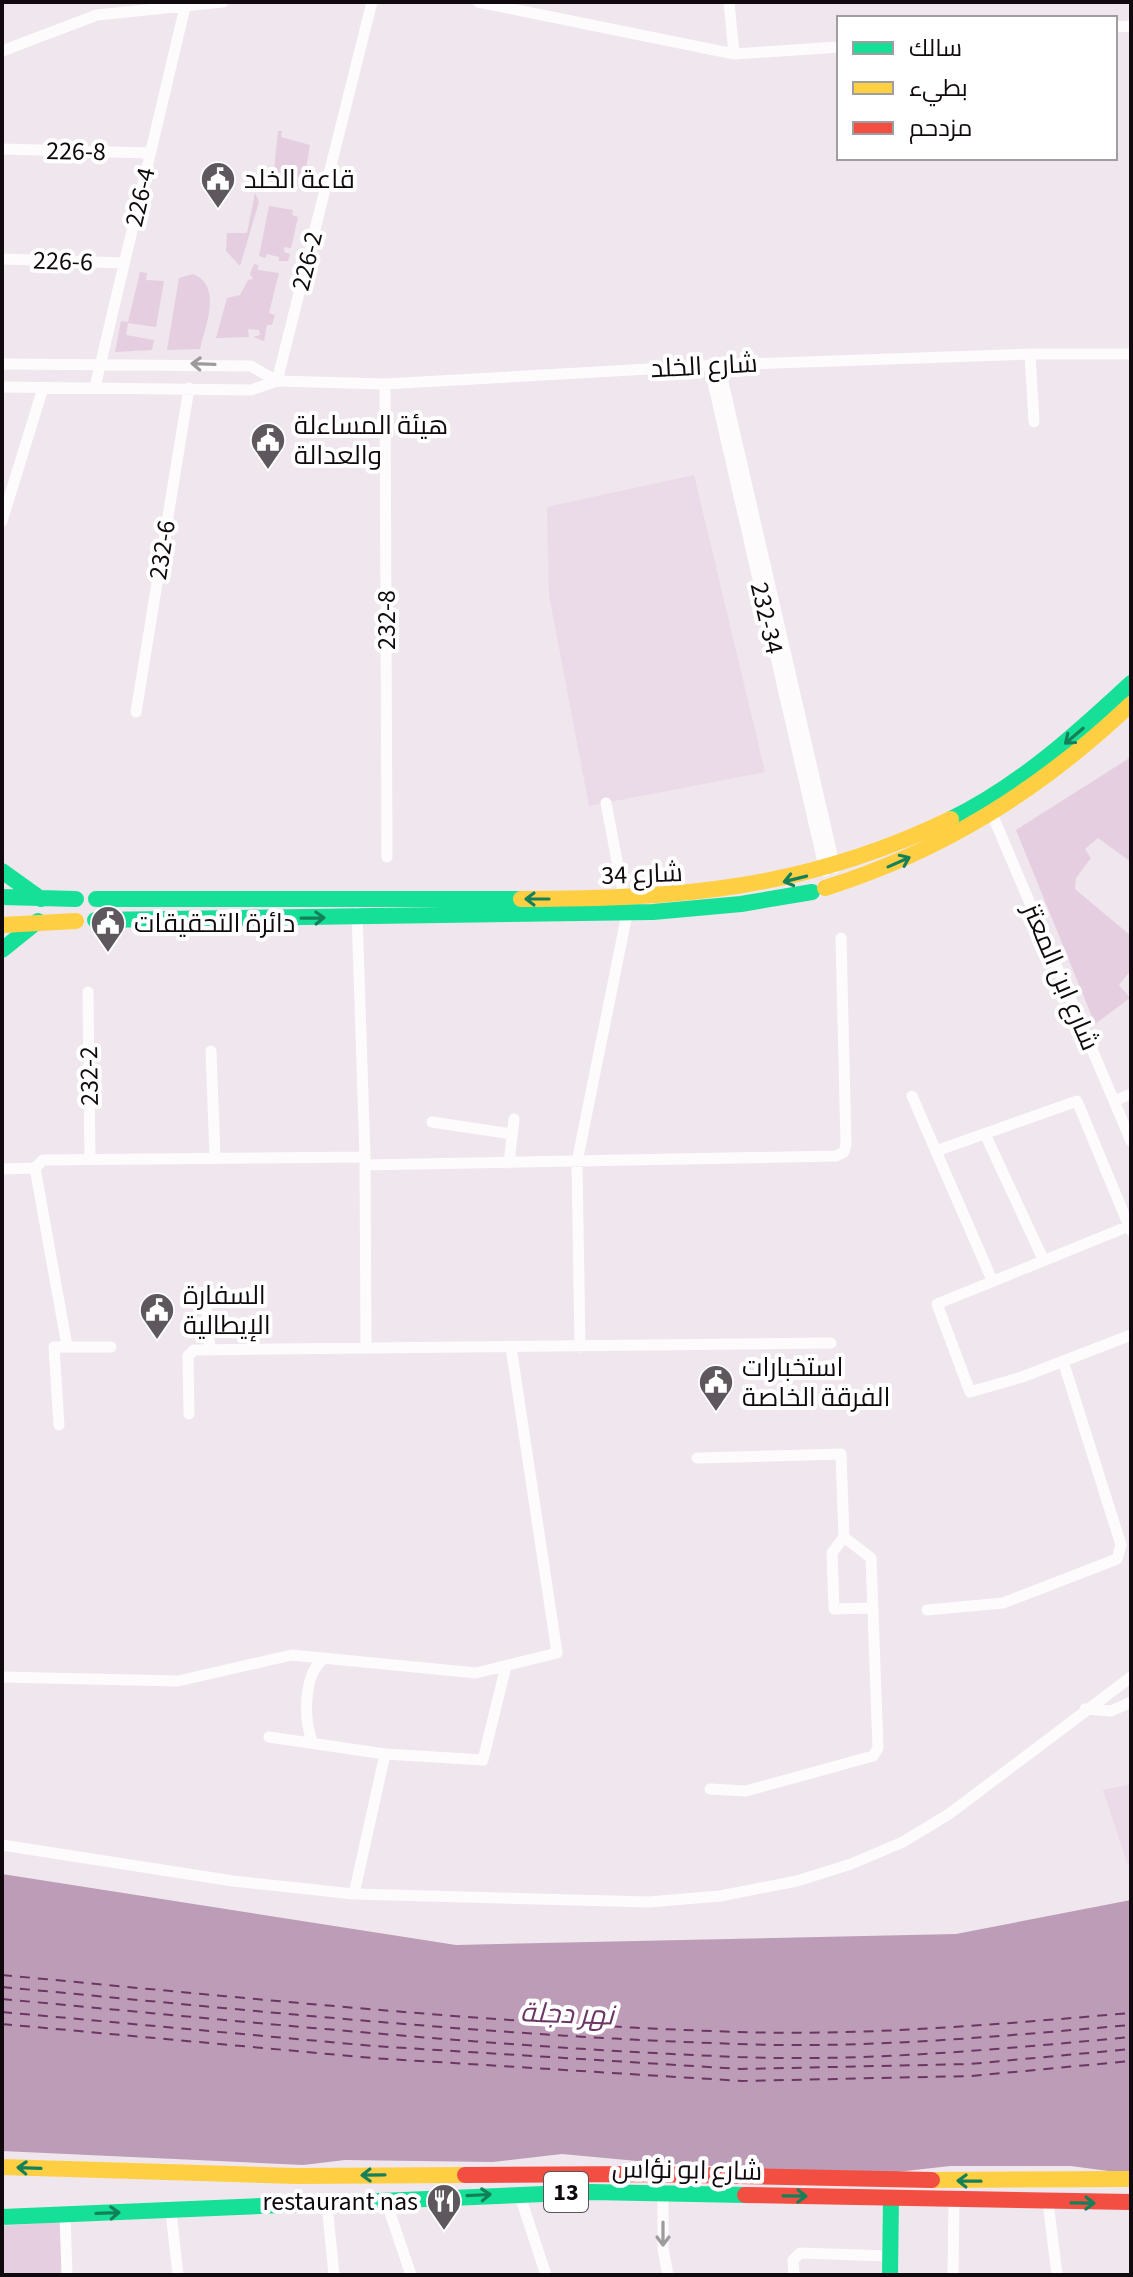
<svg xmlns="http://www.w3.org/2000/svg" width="1133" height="2277" viewBox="0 0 1133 2277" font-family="'Source Sans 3',Cairo,sans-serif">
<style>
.built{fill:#ebdae8}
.green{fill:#e4cee0}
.water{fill:#bc9cb6}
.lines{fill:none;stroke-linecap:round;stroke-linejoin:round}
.ferry{stroke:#6c3664;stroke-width:2;stroke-dasharray:10 8;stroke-linecap:butt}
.street{stroke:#fdfbfc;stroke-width:11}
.fast{stroke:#16e098;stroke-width:16}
.slow{stroke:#ffcf43;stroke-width:16}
.jam{stroke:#f24e42;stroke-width:16}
.oneway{stroke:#9e9b9d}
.oneway2{stroke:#13805a}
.labels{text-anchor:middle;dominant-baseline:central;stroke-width:8;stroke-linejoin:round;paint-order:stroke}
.shield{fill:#fff;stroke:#585457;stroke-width:2}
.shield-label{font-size:24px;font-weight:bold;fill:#100a0f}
.street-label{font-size:26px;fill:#100a0f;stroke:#fff}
.poi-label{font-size:26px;fill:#100a0f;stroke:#fff;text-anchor:start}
.water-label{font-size:28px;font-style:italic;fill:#6c3664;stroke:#fff}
</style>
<rect width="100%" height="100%" fill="#f0e6ee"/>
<path class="built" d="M 694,475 L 765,772 L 589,806 L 549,595 L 547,507 Z
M 1131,1784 L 1131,1862 L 1127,1863 L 1103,1790 Z"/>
<path class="green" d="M 278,131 L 282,131 L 281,137 L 310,145 L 304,180 L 308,181 L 307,188 L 273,181 Z
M 255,193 L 259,202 L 240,266 L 226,251 L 227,233 L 247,233 Z
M 269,206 L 293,210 L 292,215 L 298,217 L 291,248 L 284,247 L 284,252 L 290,254 L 288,261 L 279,261 L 279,257 L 267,254 L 265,258 L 259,256 Z
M 254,264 L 258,265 L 258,270 L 279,273 L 269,313 L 275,315 L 272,325 L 267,325 L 264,341 L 253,337 L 260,335 L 259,330 L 248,329 L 249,337 L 216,338 L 227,298 L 240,295 L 248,280 L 253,279 L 250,274 Z
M 140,272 L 147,273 L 146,280 L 164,281 L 156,327 L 128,323 L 126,335 L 154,340 L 152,350 L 115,352 L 121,321 L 128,322 Z
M 193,274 C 223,286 205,326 200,349 L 167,350 L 179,278 Z
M 1131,757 L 1131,862 L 1098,838 L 1085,849 L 1091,858 L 1076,878 L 1075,889 L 1131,936 L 1131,970 L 1119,985 L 1130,998 L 1095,1024 L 1016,830 Z
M 60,2222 L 65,2275 L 2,2275 L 2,2226 Z"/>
<path class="water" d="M 2,1874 L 456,1945 L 956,1934 L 1131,1900 L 1131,2174 L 1071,2166 L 950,2166 L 870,2175 L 659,2163 L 562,2154 L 493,2162 L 345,2160 L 303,2165 L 2,2151 Z"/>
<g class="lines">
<path class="ferry" d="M 2,1975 C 247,1998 492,2024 738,2032 C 869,2036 1001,2024 1131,2013
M 2,1987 C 247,2010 492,2036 738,2044 C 869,2049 1001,2036 1131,2025
M 2,1999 C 247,2022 492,2047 738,2057 C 869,2062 1001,2049 1131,2037
M 2,2012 L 373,2046 L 741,2069 L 970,2064 L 1131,2049
M 2,2024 L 372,2058 L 742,2081 L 971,2076 L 1131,2061"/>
<path class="street" d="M 478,2 L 734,54 L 839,47
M 729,2 L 734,54
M 1115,27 L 1131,26
M 2,51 L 97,15 L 223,2
M 2,149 L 150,153
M 2,259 L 124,263
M 1030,354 L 1034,422
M 2,364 L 251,366 L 277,381
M 709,365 L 825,871
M 719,365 L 835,868
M 277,381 L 372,2
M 385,384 L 387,857
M 2,387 L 251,390 L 277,381 L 385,384 L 719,365 L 1030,354 L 1131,354
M 95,387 L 185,7
M 2,521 L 43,388
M 136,712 L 189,388
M 992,814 L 1131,1141
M 357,913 L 365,1157 L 366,1348
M 88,992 L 90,1160
M 211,1051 L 215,1156
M 912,1096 L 992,1280
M 1114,1101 L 1131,1094
M 432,1122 L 512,1134
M 985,1134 L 1043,1259
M 936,1151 L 1077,1101 L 1131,1231
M 509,1163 L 514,1119
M 365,1165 L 836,1156 L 844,1152 L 846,1144 L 841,938
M 2,1169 L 35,1168
M 1129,1226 L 937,1304 L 970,1392 L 1022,1377 L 1131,1335
M 205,1294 L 210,1349
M 67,1346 L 35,1168 L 43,1160 L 365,1157
M 580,1347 L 577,1162 L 627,914 L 606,803
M 189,1414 L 188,1356 L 194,1350 L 831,1343
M 59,1425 L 54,1347 L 111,1347
M 697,1458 L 841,1454 L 844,1537 L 832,1553 L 834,1609 L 870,1608
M 927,1610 L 1003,1603 L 1117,1559 L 1121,1545 L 1063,1361
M 2,1677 L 178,1681 L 292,1655 L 476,1673 L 557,1653 L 511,1347
M 1085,1709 L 1111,1711 L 1131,1702
M 269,1737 L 385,1754 L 483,1760 L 506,1666
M 313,1743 C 303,1722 303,1672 325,1658
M 710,1789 L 746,1791 L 873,1756 L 878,1748 L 871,1558 L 844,1537
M 2,1845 L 233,1881 L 354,1894 L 649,1902 L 720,1896 L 797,1881 L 851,1864 L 903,1842 L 949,1814 L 1131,1677
M 354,1894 L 385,1754
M 519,2193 L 546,2275
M 663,2193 L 663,2249 L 668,2275
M 386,2201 L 411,2275
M 1048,2202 L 1057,2275
M 327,2204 L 334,2275
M 171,2212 L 178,2275
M 65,2215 L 67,2275
M 794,2275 L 793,2260 L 800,2253 L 889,2256
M 953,2275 L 954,2199"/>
<path class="fast" d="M 951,819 C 1019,786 1076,734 1131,683
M 2,871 L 41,899
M 2,897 L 76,899
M 96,899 L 521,899
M 95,920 L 653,912 L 741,904 L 812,892
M 2,950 L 38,921
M 2,2217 L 591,2192 L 745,2195
M 890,2275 L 891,2198"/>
<path class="slow" d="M 825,888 C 943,851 1041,789 1131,704
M 521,899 C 680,899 806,889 951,819
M 2,925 L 76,921
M 2,2167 L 296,2176 L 465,2175
M 932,2180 L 1131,2179"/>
<path class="jam" d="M 465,2175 L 648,2174 L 932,2180
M 745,2195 L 1131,2202"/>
</g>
<defs><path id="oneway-shaft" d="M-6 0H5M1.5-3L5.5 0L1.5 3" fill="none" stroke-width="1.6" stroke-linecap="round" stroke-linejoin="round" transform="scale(2)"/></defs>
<g class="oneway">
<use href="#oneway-shaft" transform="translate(203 364) rotate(-178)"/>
<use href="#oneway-shaft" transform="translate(663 2234) rotate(90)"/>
</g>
<g class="oneway2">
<use href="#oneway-shaft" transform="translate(1074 736) rotate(140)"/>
<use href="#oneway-shaft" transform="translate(899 862) rotate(-24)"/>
<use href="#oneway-shaft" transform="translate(795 879) rotate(166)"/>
<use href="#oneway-shaft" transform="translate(537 899) rotate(-180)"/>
<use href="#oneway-shaft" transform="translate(313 918) rotate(-1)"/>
<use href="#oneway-shaft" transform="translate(29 2168) rotate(-178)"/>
<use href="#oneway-shaft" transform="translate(373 2175) rotate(179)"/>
<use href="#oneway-shaft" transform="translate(969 2181) rotate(-179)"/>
<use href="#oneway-shaft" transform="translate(479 2195) rotate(-3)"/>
<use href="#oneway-shaft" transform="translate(795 2196) rotate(1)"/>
<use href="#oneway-shaft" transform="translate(1083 2203) rotate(1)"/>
<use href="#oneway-shaft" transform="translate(108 2213) rotate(-2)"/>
</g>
<defs>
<g id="civic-pin" transform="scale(1.8)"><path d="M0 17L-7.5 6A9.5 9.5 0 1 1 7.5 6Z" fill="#5e575d" stroke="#fff"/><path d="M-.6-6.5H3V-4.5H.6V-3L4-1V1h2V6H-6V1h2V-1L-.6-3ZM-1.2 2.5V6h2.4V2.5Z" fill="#fff"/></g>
<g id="restaurant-pin" transform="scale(1.8)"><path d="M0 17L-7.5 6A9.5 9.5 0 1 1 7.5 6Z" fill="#5e575d" stroke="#fff"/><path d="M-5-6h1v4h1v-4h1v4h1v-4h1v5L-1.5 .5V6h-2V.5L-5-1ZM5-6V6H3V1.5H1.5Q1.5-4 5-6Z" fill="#fff"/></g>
</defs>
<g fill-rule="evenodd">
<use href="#civic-pin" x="218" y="179"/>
<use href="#civic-pin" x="268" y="440"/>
<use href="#civic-pin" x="108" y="923"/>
<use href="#civic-pin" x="157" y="1310"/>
<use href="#civic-pin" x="716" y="1382"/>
<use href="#restaurant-pin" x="444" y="2201"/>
</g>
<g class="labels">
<rect class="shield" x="544" y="2172" width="44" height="40" rx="6"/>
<g class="shield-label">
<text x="566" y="2192">13</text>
</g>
<g class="street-label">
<text transform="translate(76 151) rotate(1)">226-8</text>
<text transform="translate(140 197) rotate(-77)">226-4</text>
<text transform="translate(63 261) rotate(2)">226-6</text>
<text transform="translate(307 261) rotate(-76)">226-2</text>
<text transform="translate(704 366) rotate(-3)">شارع الخلد</text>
<text transform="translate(162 550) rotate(-81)">232-6</text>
<text transform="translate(767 618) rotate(77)">232-34</text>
<text transform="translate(386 620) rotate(-90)">232-8</text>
<text transform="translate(642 874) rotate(-2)">شارع 34</text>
<text transform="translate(1061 977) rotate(67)">شارع ابن المعتز</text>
<text transform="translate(89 1076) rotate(-91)">232-2</text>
<text transform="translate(687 2170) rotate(1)">شارع ابو نؤاس</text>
</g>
<g class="poi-label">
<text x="244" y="179">قاعة الخلد</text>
<text x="294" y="425">هيئة المساءلة<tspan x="294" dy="30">والعدالة</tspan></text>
<text x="134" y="923">دائرة التحقيقات</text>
<text x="183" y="1295">السفارة<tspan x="183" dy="30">الإيطالية</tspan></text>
<text x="742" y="1367">استخبارات<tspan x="742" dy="30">الفرقة الخاصة</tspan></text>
<text x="418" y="2201" text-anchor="end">restaurant nas</text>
</g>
<g class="water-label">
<text transform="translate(567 2014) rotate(2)">نهر دجلة</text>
</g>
</g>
<rect width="1133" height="2277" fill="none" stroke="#100a0f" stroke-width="8"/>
<rect x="837" y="16" width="280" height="144" fill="#ffffff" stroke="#9f9d9f" stroke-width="2"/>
<rect x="853" y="42" width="40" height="12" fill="#16e098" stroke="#9f9d9f" stroke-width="2"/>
<text x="909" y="56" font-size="24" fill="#100a0f">سالك</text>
<rect x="853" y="82" width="40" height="12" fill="#ffcf43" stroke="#9f9d9f" stroke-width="2"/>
<text x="909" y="96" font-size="24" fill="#100a0f">بطيء</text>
<rect x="853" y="122" width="40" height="12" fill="#f24e42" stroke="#9f9d9f" stroke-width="2"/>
<text x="909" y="136" font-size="24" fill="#100a0f">مزدحم</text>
</svg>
